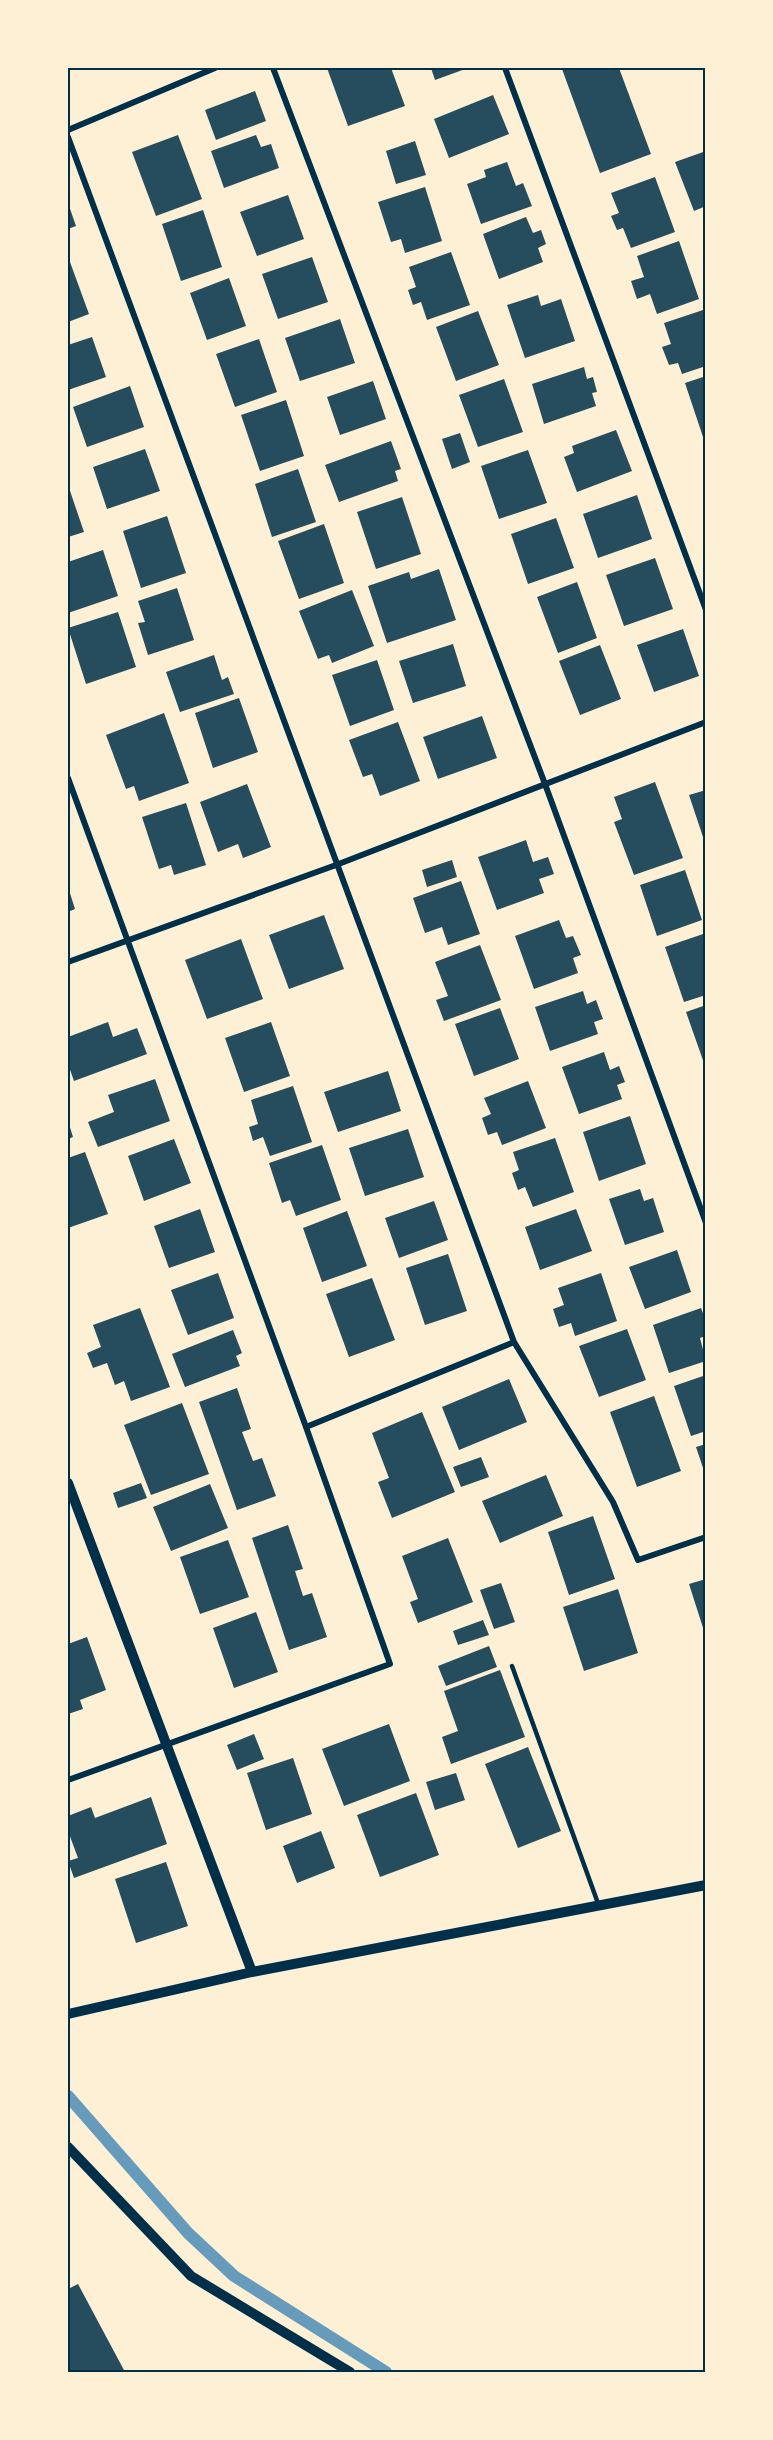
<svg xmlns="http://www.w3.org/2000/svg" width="773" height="2440" viewBox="0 0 773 2440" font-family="Arial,sans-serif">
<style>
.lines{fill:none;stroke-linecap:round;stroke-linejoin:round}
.stream{stroke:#669bbc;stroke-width:12}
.building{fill:#264d5e}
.service{stroke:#003049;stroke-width:4.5}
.minor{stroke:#003049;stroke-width:6}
.tertiary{stroke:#003049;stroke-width:10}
.neatline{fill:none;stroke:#003049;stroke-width:2}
</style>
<rect width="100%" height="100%" fill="#fdf0d5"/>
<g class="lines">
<path class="stream" d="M 68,2096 L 188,2233 L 234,2276 L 386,2372"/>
</g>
<path class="building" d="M 327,68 L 391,68 L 405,106 L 348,126 Z
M 431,68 L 468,68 L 435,80 Z
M 566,68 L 619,68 L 651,154 L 600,173 L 562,69 Z
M 255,91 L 266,121 L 216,140 L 205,110 Z
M 493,95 L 509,134 L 449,158 L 434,119 Z
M 178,135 L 202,199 L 156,216 L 132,152 Z
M 256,135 L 261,147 L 271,144 L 279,168 L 224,188 L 211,151 Z
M 415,141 L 426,175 L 396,184 L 386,151 Z
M 706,151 L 706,206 L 694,211 L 675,162 Z
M 507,162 L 516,186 L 523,183 L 532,206 L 481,224 L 467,184 L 486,177 L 484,170 Z
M 655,177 L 675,232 L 631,248 L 623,228 L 617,230 L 611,216 L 619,213 L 611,193 Z
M 425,187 L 442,241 L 405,253 L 401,239 L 391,242 L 378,202 Z
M 288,195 L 304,239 L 257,256 L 240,212 Z
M 68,203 L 76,226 L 68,229 Z
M 203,210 L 222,267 L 181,281 L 162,224 Z
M 526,217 L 533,233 L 541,230 L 546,244 L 538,248 L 543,262 L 499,279 L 483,234 Z
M 679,241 L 699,299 L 657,314 L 650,294 L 637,299 L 631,281 L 644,277 L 637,256 Z
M 451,252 L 470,305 L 427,320 L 421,302 L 413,305 L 408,290 L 416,287 L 409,267 Z
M 312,257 L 328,302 L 278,319 L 262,274 Z
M 70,262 L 89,314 L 68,322 L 68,263 Z
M 229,278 L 246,326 L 207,340 L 190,293 Z
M 538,295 L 541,306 L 561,299 L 575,341 L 525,358 L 507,305 Z
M 706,309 L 706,366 L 682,374 L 678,363 L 669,365 L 662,347 L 671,344 L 664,323 Z
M 478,311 L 499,365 L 456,381 L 436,327 Z
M 340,319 L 355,363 L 300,381 L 285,338 Z
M 92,337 L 106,377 L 68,390 L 68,345 Z
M 259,339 L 277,392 L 235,407 L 216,354 Z
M 584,367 L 587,379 L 593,377 L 597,392 L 592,393 L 596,406 L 544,424 L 532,384 Z
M 706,376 L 706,443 L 705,443 L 685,383 Z
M 504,379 L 523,432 L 478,447 L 459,395 Z
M 373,381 L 386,419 L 340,435 L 327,397 Z
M 130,386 L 144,427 L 87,447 L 73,407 Z
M 286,400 L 304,456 L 260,471 L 241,415 Z
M 616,430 L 632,471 L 577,492 L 564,457 L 574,453 L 572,446 Z
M 460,433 L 470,462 L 452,469 L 442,439 Z
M 391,441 L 401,469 L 395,471 L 398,481 L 339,502 L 325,465 Z
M 145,449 L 160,491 L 107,509 L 93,467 Z
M 528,450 L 547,503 L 499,519 L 481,466 Z
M 298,469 L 316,522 L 272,537 L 255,484 Z
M 68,485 L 84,532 L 68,537 Z
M 637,495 L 652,539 L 598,558 L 583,514 Z
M 402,497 L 421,554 L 376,569 L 357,512 Z
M 167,516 L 186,573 L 141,588 L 123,531 Z
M 556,518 L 574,568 L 528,584 L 511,534 Z
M 324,524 L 344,583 L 299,599 L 278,541 Z
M 103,550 L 118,596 L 68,613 L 68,562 Z
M 655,558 L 673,609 L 624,626 L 606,575 Z
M 439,569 L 456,620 L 387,643 L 368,586 L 409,572 L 411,579 Z
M 577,582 L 597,638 L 558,653 L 537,597 Z
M 177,588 L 194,640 L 148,655 L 138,623 L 145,622 L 138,601 Z
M 352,590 L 374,646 L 332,663 L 329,655 L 318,659 L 299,611 Z
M 118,612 L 136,667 L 86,684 L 68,628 Z
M 683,629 L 699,676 L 654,692 L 637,645 Z
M 453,644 L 466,686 L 413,703 L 399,661 Z
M 600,645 L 621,699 L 580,715 L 559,661 Z
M 214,655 L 222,680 L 228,677 L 234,694 L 180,712 L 166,672 Z
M 377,660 L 394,710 L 350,726 L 332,675 Z
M 239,698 L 258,752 L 213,768 L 195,713 Z
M 164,713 L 189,783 L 139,801 L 134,786 L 126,789 L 106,735 Z
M 482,716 L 497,758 L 438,779 L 423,737 Z
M 398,722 L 420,781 L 380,796 L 372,774 L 363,777 L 349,740 Z
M 655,782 L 683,858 L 634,875 L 614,822 L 622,819 L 614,797 Z
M 247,784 L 271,847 L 243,858 L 238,844 L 218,852 L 200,802 Z
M 706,790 L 706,843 L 705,843 L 689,795 Z
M 186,803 L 206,865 L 174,875 L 171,865 L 159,869 L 142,817 Z
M 526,840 L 533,862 L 548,857 L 554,874 L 539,879 L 544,893 L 497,910 L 478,857 Z
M 452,860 L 457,877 L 427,887 L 422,870 Z
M 685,870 L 702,920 L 657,936 L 640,885 Z
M 461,881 L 480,934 L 448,945 L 442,927 L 425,933 L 413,898 Z
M 68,887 L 75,909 L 68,912 Z
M 324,915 L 344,969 L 289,989 L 269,935 Z
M 559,920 L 566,938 L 573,936 L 581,955 L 573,958 L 578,973 L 534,989 L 515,936 Z
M 706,933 L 706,995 L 684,1002 L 665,947 Z
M 241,939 L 263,999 L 207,1019 L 185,960 Z
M 480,945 L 501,1000 L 444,1021 L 436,1000 L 448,996 L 435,962 Z
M 583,991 L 587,1004 L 596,1000 L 603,1019 L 594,1022 L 598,1034 L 550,1051 L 535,1007 Z
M 706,1005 L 706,1065 L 705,1066 L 686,1012 Z
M 500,1008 L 519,1059 L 474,1076 L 455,1024 Z
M 108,1022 L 113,1037 L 137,1028 L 147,1054 L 74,1081 L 68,1064 L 68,1037 Z
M 271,1022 L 290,1076 L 244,1092 L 225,1038 Z
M 604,1052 L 610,1070 L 619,1066 L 625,1082 L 617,1085 L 622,1099 L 579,1114 L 562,1067 Z
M 388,1071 L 401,1111 L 338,1132 L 324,1092 Z
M 155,1079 L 170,1121 L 98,1147 L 88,1122 L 114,1112 L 108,1095 Z
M 528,1081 L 546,1128 L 502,1145 L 497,1132 L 488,1135 L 482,1118 L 491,1114 L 484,1098 Z
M 293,1086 L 312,1142 L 270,1156 L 263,1137 L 253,1141 L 249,1127 L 258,1124 L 251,1100 Z
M 630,1116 L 646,1164 L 599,1181 L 583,1132 Z
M 68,1121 L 73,1137 L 68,1139 Z
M 408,1129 L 424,1177 L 365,1196 L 349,1148 Z
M 555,1138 L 574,1192 L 533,1207 L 525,1187 L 518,1190 L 512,1173 L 519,1170 L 513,1152 Z
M 174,1139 L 191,1183 L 144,1201 L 128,1156 Z
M 322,1145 L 341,1200 L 296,1216 L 290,1200 L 282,1203 L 269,1163 Z
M 85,1152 L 108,1214 L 68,1228 L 68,1158 Z
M 640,1189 L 644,1201 L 653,1198 L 664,1232 L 625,1245 L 609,1199 Z
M 434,1201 L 448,1240 L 399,1258 L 385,1218 Z
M 200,1209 L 215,1252 L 169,1268 L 154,1226 Z
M 576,1209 L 592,1251 L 540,1270 L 525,1227 Z
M 347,1211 L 367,1266 L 322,1282 L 303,1228 Z
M 677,1250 L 691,1292 L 645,1309 L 629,1267 Z
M 448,1254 L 467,1311 L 425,1325 L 406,1268 Z
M 218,1273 L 234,1318 L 188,1335 L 171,1290 Z
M 601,1273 L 617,1321 L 575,1336 L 571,1323 L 559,1327 L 553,1309 L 564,1305 L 558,1288 Z
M 372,1278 L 395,1340 L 349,1357 L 326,1294 Z
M 140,1308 L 170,1387 L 131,1401 L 124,1381 L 115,1385 L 107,1363 L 93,1368 L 87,1353 L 101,1347 L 93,1325 Z
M 701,1308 L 706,1321 L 706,1336 L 700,1338 L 706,1361 L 669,1373 L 653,1325 Z
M 627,1329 L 646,1380 L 599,1397 L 579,1346 Z
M 233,1330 L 242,1353 L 236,1356 L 240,1366 L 185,1387 L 172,1354 Z
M 706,1375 L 706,1431 L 691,1436 L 674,1386 Z
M 509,1379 L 527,1422 L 459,1450 L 442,1407 Z
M 237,1388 L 251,1429 L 242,1432 L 253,1461 L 262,1458 L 276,1496 L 237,1510 L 199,1402 Z
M 654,1396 L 681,1471 L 637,1487 L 610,1412 Z
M 182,1403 L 209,1474 L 151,1495 L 124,1425 Z
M 422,1412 L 455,1492 L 392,1518 L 378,1482 L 389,1478 L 372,1433 Z
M 706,1444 L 706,1474 L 705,1474 L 696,1447 Z
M 481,1457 L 489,1477 L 461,1487 L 453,1467 Z
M 546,1475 L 563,1516 L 500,1543 L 482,1501 Z
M 141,1483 L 147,1498 L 118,1508 L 113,1493 Z
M 210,1484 L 228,1528 L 171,1551 L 153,1507 Z
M 593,1516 L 615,1579 L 569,1595 L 548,1532 Z
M 288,1525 L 303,1569 L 295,1571 L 303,1596 L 312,1593 L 327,1637 L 289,1650 L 252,1538 Z
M 448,1538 L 473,1602 L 418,1623 L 410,1602 L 418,1599 L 402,1556 Z
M 228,1540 L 249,1597 L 200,1614 L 180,1557 Z
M 706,1579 L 706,1634 L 705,1634 L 689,1584 Z
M 501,1583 L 515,1622 L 494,1629 L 480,1590 Z
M 618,1589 L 638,1653 L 584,1671 L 563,1607 Z
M 256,1612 L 278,1672 L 234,1688 L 213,1628 Z
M 483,1620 L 489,1635 L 458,1645 L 453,1631 Z
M 87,1637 L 106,1690 L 80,1700 L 83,1709 L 68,1714 L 68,1644 Z
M 489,1646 L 497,1667 L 446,1686 L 438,1666 Z
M 500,1670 L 525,1737 L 451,1764 L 442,1737 L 458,1731 L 444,1691 Z
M 389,1724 L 410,1781 L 344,1806 L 322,1749 Z
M 254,1734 L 264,1759 L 237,1770 L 227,1745 Z
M 528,1747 L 561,1831 L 518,1848 L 485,1764 Z
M 293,1758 L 312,1814 L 266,1830 L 247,1773 Z
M 456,1773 L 465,1800 L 435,1810 L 426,1782 Z
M 416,1793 L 439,1855 L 380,1877 L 357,1815 Z
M 151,1797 L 167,1844 L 74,1878 L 68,1861 L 78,1858 L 68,1831 L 68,1816 L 91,1807 L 95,1818 Z
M 321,1831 L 335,1868 L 297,1883 L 283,1846 Z
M 166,1862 L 188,1926 L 136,1943 L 115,1879 Z
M 78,2284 L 125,2372 L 68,2372 L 68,2289 Z"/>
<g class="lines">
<path class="service" d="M 512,1666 L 599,1906"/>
<path class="minor" d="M 273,68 L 545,784 L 706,1223
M 505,68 L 706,610
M 68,130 L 215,68
M 68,137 L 514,1342
M 68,778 L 306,1427 L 390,1664 L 68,1780
M 68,962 L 336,865 L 706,722
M 306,1427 L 514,1342 L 613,1502 L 638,1560 L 706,1537"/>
<path class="tertiary" d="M 68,1483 L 252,1972
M 68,2014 L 252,1972 L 706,1885
M 68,2147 L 191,2276 L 350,2372"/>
</g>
<rect width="773" height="2440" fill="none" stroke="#fdf0d5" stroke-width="138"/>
<rect x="69" y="69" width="635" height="2302" class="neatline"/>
</svg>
